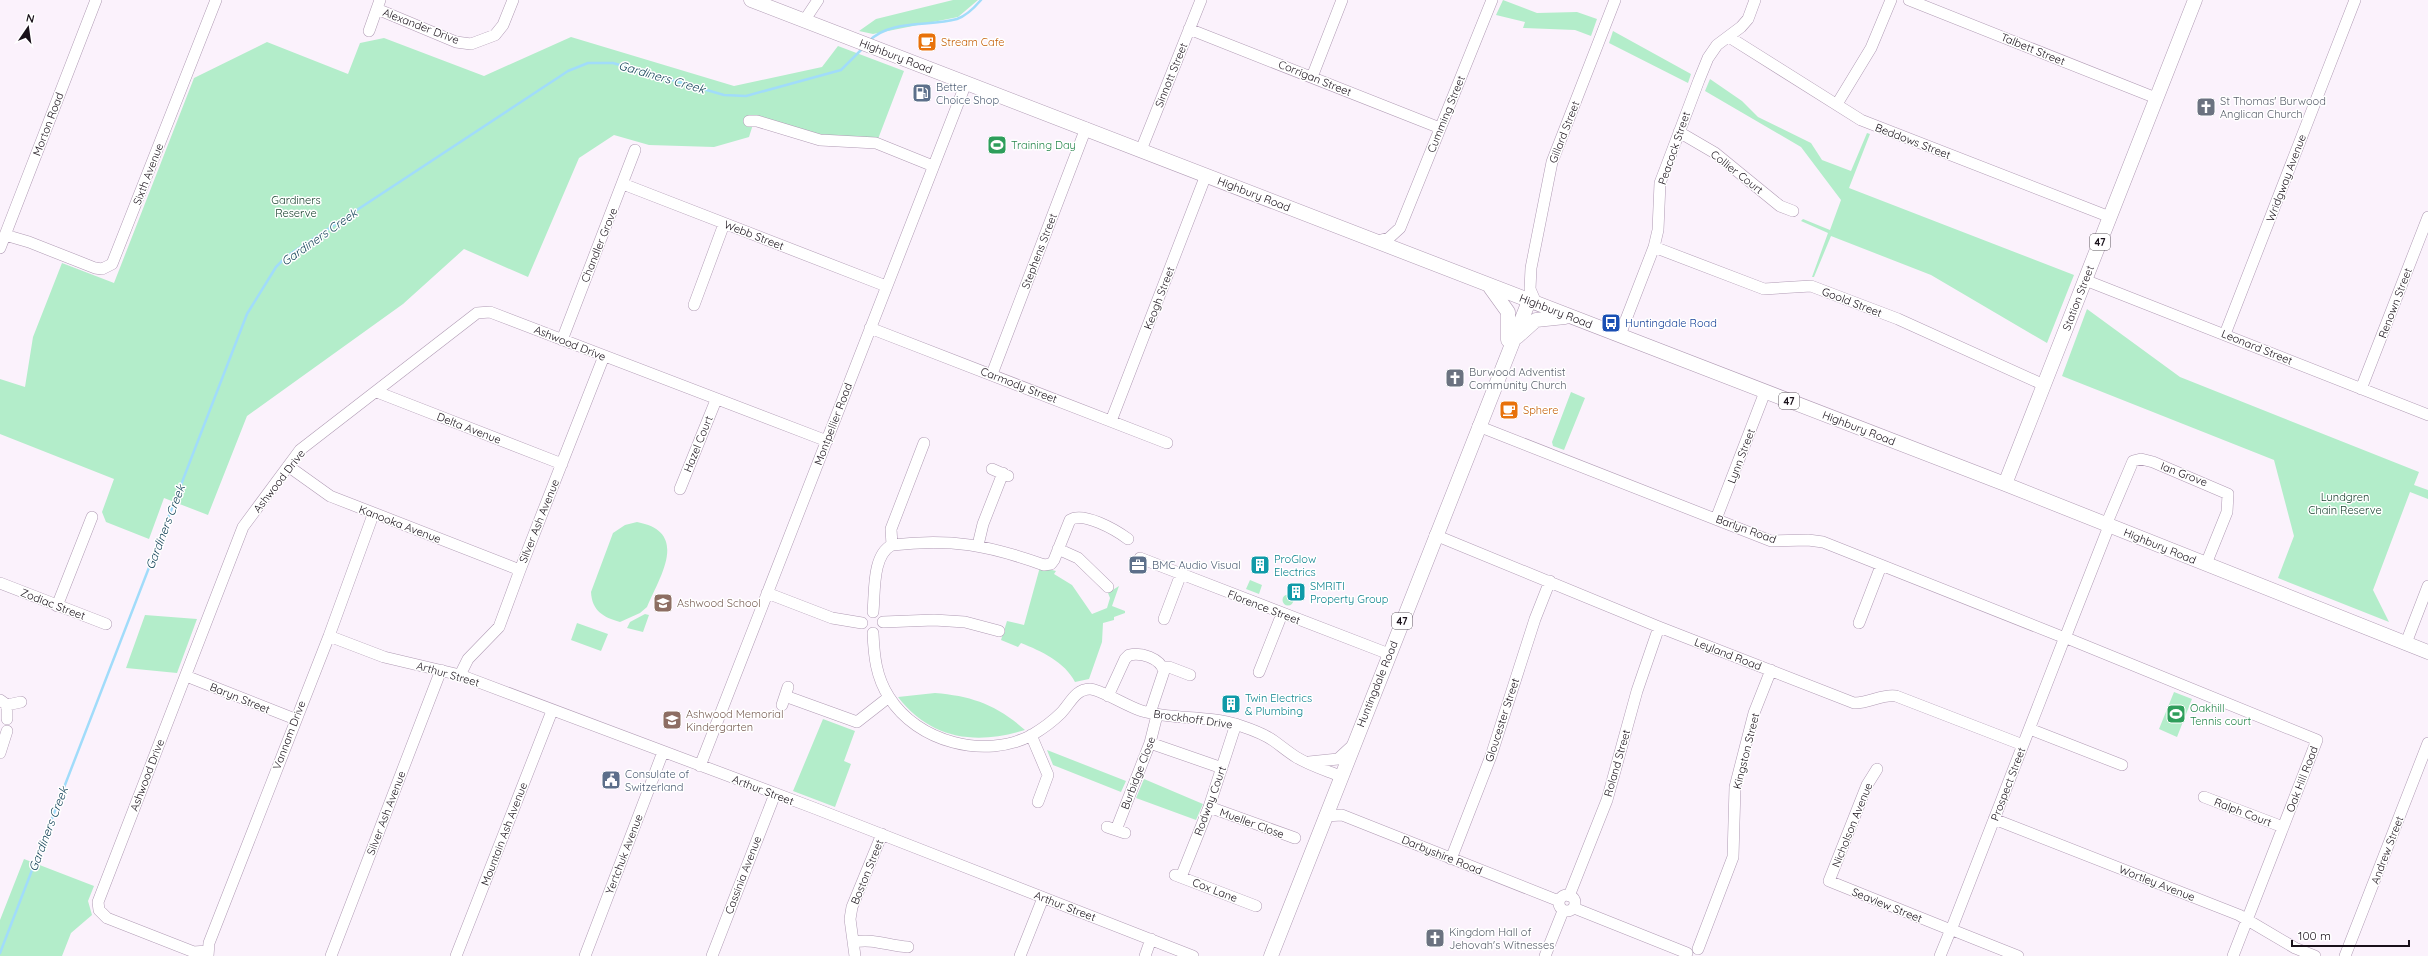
<svg xmlns="http://www.w3.org/2000/svg" width="2428" height="956" viewBox="0 0 2428 956" font-family="Quicksand,sans-serif">
<style>
.green{fill:#b3edca}
.lines{fill:none;stroke-linecap:round;stroke-linejoin:round}
.stream{stroke:#a1dcfa;stroke-width:2.5}
.minor-casing{stroke:#b09bb4;stroke-width:12}
.major-casing{stroke:#b09bb4;stroke-width:15}
.minor{stroke:#fff;stroke-width:11}
.major{stroke:#fff;stroke-width:14}
.labels{text-anchor:middle;dominant-baseline:central;stroke-width:3;stroke-linejoin:round;paint-order:stroke}
.shield{fill:#fff;stroke:#5e585f;stroke-width:1}
.shield-label{font-size:10px;font-weight:bold;fill:#19111a}
.street-label{font-size:11px;fill:#19111a;stroke:#fff}
.food-label{font-size:11px;fill:#c56008;stroke:#fff;text-anchor:start}
.service-label{font-size:11px;fill:#4e5e75;stroke:#fff;text-anchor:start}
.worship-label{font-size:11px;fill:#5b616d;stroke:#fff;text-anchor:start}
.leisure-label{font-size:11px;fill:#27864d;stroke:#fff;text-anchor:start}
.park-label{font-size:11px;fill:#103b26;stroke:#fff}
.transit-label{font-size:11px;fill:#164399;stroke:#fff;text-anchor:start}
.culture-label{font-size:11px;fill:#0d838f;stroke:#fff;text-anchor:start}
.education-label{font-size:11px;fill:#785e54;stroke:#fff;text-anchor:start}
.water-label{font-size:12px;font-style:italic;fill:#154459;stroke:#fff}
</style>
<rect width="100%" height="100%" fill="#fbf2fc"/>
<path class="green" d="M 953,0 L 978,0 L 958,17 L 873,34 L 859,31 L 876,19 Z
M 1503,0 L 1537,13 L 1577,12 L 1597,19 L 1591,36 L 1575,30 L 1523,28 L 1525,22 L 1496,15 Z
M 1613,31 L 1691,74 L 1688,83 L 1609,43 Z
M 571,37 L 734,86 L 822,67 L 838,46 L 904,71 L 878,139 L 826,139 L 755,118 L 749,137 L 714,147 L 649,145 L 614,135 L 579,158 L 528,277 L 464,249 L 403,304 L 247,416 L 208,515 L 164,498 L 149,539 L 106,522 L 102,512 L 114,479 L 0,434 L 0,379 L 25,387 L 33,337 L 62,263 L 114,283 L 194,78 L 267,42 L 348,74 L 360,43 L 384,38 L 484,76 Z
M 1710,79 L 1742,101 L 1758,117 L 1811,143 L 1822,160 L 1851,171 L 1867,133 L 1870,134 L 1849,188 L 2074,275 L 2047,343 L 1931,275 L 1831,236 L 1814,277 L 1812,277 L 1828,233 L 1801,221 L 1803,219 L 1830,230 L 1841,200 L 1801,147 L 1705,91 Z
M 2087,309 L 2180,377 L 2419,472 L 2414,485 L 2428,490 L 2428,499 L 2410,492 L 2373,590 L 2389,622 L 2278,578 L 2294,536 L 2274,460 L 2062,376 Z
M 1571,392 L 1585,398 L 1564,450 L 1553,446 L 1552,442 Z
M 637,522 C 690,532 660,576 647,607 L 640,613 L 620,622 C 603,617 592,611 591,592 L 613,533 L 625,525 Z
M 1040,567 L 1056,571 L 1054,574 L 1072,585 L 1092,614 L 1107,608 L 1110,598 L 1108,593 L 1119,586 L 1112,606 L 1125,611 L 1125,613 L 1114,617 L 1114,620 L 1103,623 L 1102,642 L 1089,679 L 1075,682 C 1065,662 1041,651 1021,643 L 1018,647 L 1001,640 L 1007,621 L 1024,625 Z
M 1250,580 L 1262,585 L 1259,594 L 1246,589 Z
M1282.5 600a5.5 5.5 0 1 1 11 0a5.5 5.5 0 1 1-11 0Z
M 645,614 L 649,615 L 643,632 L 627,628 L 630,622 Z
M 145,615 L 197,619 L 177,673 L 126,668 Z
M 577,623 L 608,634 L 601,651 L 571,640 Z
M 2174,692 L 2192,699 L 2177,737 L 2159,729 Z
M 935,693 C 972,696 997,705 1025,730 C 977,745 931,740 898,697 Z
M 823,719 L 855,731 L 844,761 L 851,764 L 835,807 L 793,791 Z
M 1047,750 L 1126,781 L 1121,792 L 1053,765 Z
M 1144,779 L 1203,804 L 1196,820 L 1136,798 Z
M 24,859 L 94,886 L 88,901 L 92,915 L 71,933 L 62,956 L 0,956 L 0,920 Z"/>
<g class="lines">
<path class="stream" d="M 869,41 C 891,19 929,27 957,19 C 966,16 975,7 981,0
M 0,953 L 247,314 L 276,267 L 287,256 L 568,71 L 588,63 L 613,63 L 724,95 L 746,96 L 841,70 L 863,48"/>
<g class="minor-casing">
<path id="minor" d="M 1909,0 L 2156,98
M 377,9 L 456,42 L 471,44 L 495,35 L 503,25 L 513,0
M 804,21 L 818,0
M 1189,29 L 1440,128
M 369,31 L 380,0
M 1729,37 L 1861,120 L 2110,217
M 1312,77 L 1342,0
M 1837,104 L 1871,48 L 1891,0
M 749,121 L 757,121 L 820,140 L 876,143 L 933,166
M 1679,132 L 1715,153 L 1780,206 L 1793,211
M 1141,150 L 1201,0
M 623,184 L 886,286
M 5,235 L 29,242 L 95,268 L 102,269 L 112,264 L 216,0
M 1377,241 L 1389,238 L 1400,228 L 1492,0
M 1654,247 L 1764,289 L 1811,286 L 1898,319 L 2044,385
M 0,248 L 96,0
M 2085,280 L 2428,415
M 1536,303 L 1530,289 L 1531,268 L 1552,162 L 1615,0
M 694,305 L 724,224
M 870,328 L 1167,443
M 2225,334 L 2355,0
M 1620,335 L 1654,247 L 1658,230 L 1660,183 L 1699,80 L 1708,58 L 1717,45 L 1741,27 L 1748,19 L 1755,0
M 562,340 L 635,150
M 992,374 L 1086,128
M 2361,389 L 2428,217
M 377,392 L 562,464
M 1111,421 L 1206,175
M 1478,426 L 1771,541 L 1808,540 L 1823,542 L 2060,636
M 288,466 L 330,496 L 520,570
M 992,469 L 1008,476
M 680,489 L 716,400
M 1716,519 L 1765,392
M 2106,525 L 2133,461 L 2141,459 L 2153,462 L 2228,494 L 2227,512 L 2206,564
M 1435,535 L 1659,627 L 1854,703 C 1872,703 1880,694 1896,696 L 2023,745
M 892,545 L 891,529 L 924,443
M 978,545 L 983,524 L 1003,473
M 1058,549 L 1078,558 L 1108,587
M 1140,558 L 1389,654
M 0,583 L 106,624
M 767,593 L 832,618 L 862,623
M 57,606 L 92,517
M 873,612 C 875,592 872,555 892,545 C 951,538 988,545 1044,565 L 1051,564 L 1054,560 L 1070,520 C 1083,511 1116,530 1128,539
M 1164,619 L 1181,574
M 883,622 L 934,620 L 965,622 L 999,631
M 1859,623 L 1881,566
M 873,633 C 874,656 876,677 889,697 C 917,742 985,760 1032,735 C 1042,729 1053,721 1061,713 C 1070,704 1075,689 1090,689 C 1100,689 1128,707 1142,711 C 1173,720 1207,715 1238,725 C 1250,729 1263,733 1274,741 C 1281,746 1288,752 1296,757 C 1309,765 1325,770 1340,776
M 2067,633 L 2109,526
M 329,636 L 384,657 L 460,675 L 814,808 L 1193,956
M 2069,639 L 2317,740 L 2233,956
M 2406,643 L 2428,586
M 1163,667 L 1169,667 L 1190,675
M 1259,672 L 1282,614
M 460,675 L 468,659 L 499,627 L 520,570 L 604,356
M 186,676 L 295,719
M 785,696 L 857,722 L 889,697
M 1108,696 L 1125,659 L 1129,655 C 1141,652 1160,658 1164,671 L 1150,713
M 0,700 L 7,705 L 21,702
M 782,705 L 788,687
M 7,719 L 7,705
M 2030,729 L 2122,765
M 1031,735 L 1048,775 L 1038,802
M 1150,743 L 1222,768
M 0,753 L 7,731
M 1309,762 L 1338,759 L 1352,746
M 700,766 L 966,83
M 1877,769 L 1867,785 L 1829,881 L 1946,928
M 2204,797 L 2283,827
M 1209,807 L 1295,838
M 1325,816 L 1342,815 L 1559,901
M 1994,819 L 2239,915 L 2295,948 L 2315,956
M 1107,827 L 1125,833
M 1116,830 L 1150,743 L 1157,715
M 1451,859 L 1491,756 L 1535,619 L 1550,581
M 1175,875 L 1256,906
M 1181,877 L 1209,807 L 1236,724
M1559 903a8 8 0 1 1 16 0a8 8 0 1 1-16 0Z
M 1569,896 L 1607,800 L 1637,691 L 1659,627
M 1574,908 L 1687,953
M 1953,925 L 2063,642
M 1955,931 L 2018,956
M 854,942 C 873,938 889,946 908,947
M 1698,949 L 1733,857 L 1735,787 L 1754,713 L 1771,670
M 207,951 L 194,952 L 107,918 L 99,910 L 98,902 L 243,527 L 300,450 L 477,313 L 490,312 L 827,441
M 208,956 L 209,943 L 329,636 L 373,515
M 331,956 L 441,670
M 456,956 L 552,711
M 585,956 L 663,752
M 712,956 L 775,794
M 855,956 L 850,919 L 852,907 L 882,834
M 1020,956 L 1043,898
M 1145,956 L 1151,939
M 1545,956 L 1563,911
M 1940,956 L 1949,934
M 2345,956 L 2428,743"/>
</g>
<g class="major-casing">
<path id="major" d="M 751,0 L 2005,484 L 2428,652
M 1490,287 L 1508,312 L 1508,340
M 1517,337 L 1536,320 L 1565,317
M 2005,484 L 2195,0
M 1271,956 L 1529,301"/>
</g>
<use href="#minor" class="minor"/>
<use href="#major" class="major"/>
</g>
<defs>
<g id="cafe-square" transform="scale(1)"><rect x="-9" y="-9" width="18" height="18" rx="4" fill="#e8710a" stroke="#fff"/><path d="M-5.5-4.5H6V0H3Q3 3.5 0 3.5H-2.5Q-5.5 3.5-5.5 0ZM3-3.2v2h1.7v-2ZM-6 4.5H4V6H-6Z" fill="#fff"/></g>
<g id="fuel-square" transform="scale(1)"><rect x="-9" y="-9" width="18" height="18" rx="4" fill="#5c6f8a" stroke="#fff"/><path d="M-5.5-6h7V0h2V4h1.3V-2.5L3-4.5l.8-.8L6-3V5H2.5V1h-1V6h-7ZM-4.2-4.7v3.2H.2V-4.7Z" fill="#fff"/></g>
<g id="church-square" transform="scale(1)"><rect x="-9" y="-9" width="18" height="18" rx="4" fill="#6b7280" stroke="#fff"/><path d="M-1.2-6h2.4v3.5h3.3v2.4h-3.3V6h-2.4V-.1h-3.3v-2.4h3.3Z" fill="#fff"/></g>
<g id="stadium-square" transform="scale(1)"><rect x="-9" y="-9" width="18" height="18" rx="4" fill="#2e9e5b" stroke="#fff"/><path d="M0-5a6.5 5 0 1 0 0 10a6.5 5 0 1 0 0-10ZM-3.5-1.8h7v3.6h-7Z" fill="#fff"/></g>
<g id="bus-square" transform="scale(1)"><rect x="-9" y="-9" width="18" height="18" rx="4" fill="#1a4fb4" stroke="#fff"/><path d="M-5-6H5V4H4V6H2V4H-2V6H-4V4H-5ZM-3.5-4V0h7V-4ZM-3.5 1.2v1.5H-2V1.2ZM2 1.2v1.5H3.5V1.2Z" fill="#fff"/></g>
<g id="office-square" transform="scale(1)"><rect x="-9" y="-9" width="18" height="18" rx="4" fill="#5c6f8a" stroke="#fff"/><path d="M-6-3h4V-5.5h4V-3h4V5H-6ZM-1-4.5V-3h2v-1.5ZM-6 0V1H6V0Z" fill="#fff"/></g>
<g id="building-square" transform="scale(1)"><rect x="-9" y="-9" width="18" height="18" rx="4" fill="#0f9aa8" stroke="#fff"/><path d="M-4-6H4V6H1V3H-1V6H-4ZM-2.5-4.3h1.7v1.8h-1.7ZM.8-4.3h1.7v1.8H.8ZM-2.5-1h1.7V.8h-1.7ZM.8-1h1.7V.8H.8Z" fill="#fff"/></g>
<g id="school-square" transform="scale(1)"><rect x="-9" y="-9" width="18" height="18" rx="4" fill="#8d6e63" stroke="#fff"/><path d="M0-5L7-2L0 1L-7-2ZM-4 1L0 2.5L4 1V4Q0 6-4 4Z" fill="#fff"/></g>
<g id="civic-square" transform="scale(1)"><rect x="-9" y="-9" width="18" height="18" rx="4" fill="#5c6f8a" stroke="#fff"/><path d="M-.6-6.5H3V-4.5H.6V-3L4-1V1h2V6H-6V1h2V-1L-.6-3ZM-1.2 2.5V6h2.4V2.5Z" fill="#fff"/></g>
</defs>
<g fill-rule="evenodd">
<use href="#cafe-square" x="927" y="42"/>
<use href="#fuel-square" x="922" y="93"/>
<use href="#church-square" x="2206" y="107"/>
<use href="#stadium-square" x="997" y="145"/>
<use href="#bus-square" x="1611" y="323"/>
<use href="#church-square" x="1455" y="378"/>
<use href="#cafe-square" x="1509" y="410"/>
<use href="#office-square" x="1138" y="565"/>
<use href="#building-square" x="1260" y="565"/>
<use href="#building-square" x="1296" y="592"/>
<use href="#school-square" x="663" y="603"/>
<use href="#building-square" x="1231" y="704"/>
<use href="#stadium-square" x="2176" y="714"/>
<use href="#school-square" x="672" y="720"/>
<use href="#civic-square" x="611" y="780"/>
<use href="#church-square" x="1435" y="938"/>
</g>
<g class="labels">
<g class="shield">
<rect x="2090" y="234" width="20" height="16" rx="3"/>
<rect x="1779" y="393" width="20" height="16" rx="3"/>
<rect x="1392" y="613" width="20" height="16" rx="3"/>
</g>
<g class="shield-label">
<text x="2100" y="242">47</text>
<text x="1789" y="401">47</text>
<text x="1402" y="621">47</text>
</g>
<g class="street-label">
<text transform="translate(421 26) rotate(21)">Alexander Drive</text>
<text transform="translate(2033 49) rotate(22)">Talbett Street</text>
<text transform="translate(896 56) rotate(21)">Highbury Road</text>
<text transform="translate(1171 75) rotate(-68)">Sinnott Street</text>
<text transform="translate(1315 78) rotate(22)">Corrigan Street</text>
<text transform="translate(1446 114) rotate(-68)">Cumming Street</text>
<text transform="translate(48 124) rotate(-69)">Morton Road</text>
<text transform="translate(1564 132) rotate(-69)">Gillard Street</text>
<text transform="translate(1913 141) rotate(21)">Beddows Street</text>
<text transform="translate(1674 148) rotate(-71)">Peacock Street</text>
<text transform="translate(1737 172) rotate(38)">Collier Court</text>
<text transform="translate(148 174) rotate(-69)">Sixth Avenue</text>
<text transform="translate(2286 178) rotate(-69)">Wridgway Avenue</text>
<text transform="translate(1254 194) rotate(21)">Highbury Road</text>
<text transform="translate(754 235) rotate(21)">Webb Street</text>
<text transform="translate(599 245) rotate(-68)">Chandler Grove</text>
<text transform="translate(1039 251) rotate(-69)">Stephens Street</text>
<text transform="translate(1159 298) rotate(-69)">Keogh Street</text>
<text transform="translate(2078 298) rotate(-69)">Station Street</text>
<text transform="translate(1852 302) rotate(21)">Goold Street</text>
<text transform="translate(2395 303) rotate(-69)">Renown Street</text>
<text transform="translate(1556 311) rotate(21)">Highbury Road</text>
<text transform="translate(570 343) rotate(22)">Ashwood Drive</text>
<text transform="translate(2257 347) rotate(22)">Leonard Street</text>
<text transform="translate(1019 385) rotate(21)">Carmody Street</text>
<text transform="translate(833 424) rotate(-69)">Montpellier Road</text>
<text transform="translate(469 428) rotate(21)">Delta Avenue</text>
<text transform="translate(1859 428) rotate(21)">Highbury Road</text>
<text transform="translate(698 444) rotate(-68)">Hazel Court</text>
<text transform="translate(1741 456) rotate(-69)">Lynn Street</text>
<text transform="translate(2184 474) rotate(21)">Ian Grove</text>
<text transform="translate(279 481) rotate(-52)">Ashwood Drive</text>
<text transform="translate(539 521) rotate(-68)">Silver Ash Avenue</text>
<text transform="translate(400 524) rotate(21)">Kanooka Avenue</text>
<text transform="translate(1746 529) rotate(20)">Barlyn Road</text>
<text transform="translate(2160 546) rotate(22)">Highbury Road</text>
<text transform="translate(53 604) rotate(21)">Zodiac Street</text>
<text transform="translate(1264 607) rotate(21)">Florence Street</text>
<text transform="translate(1728 654) rotate(21)">Leyland Road</text>
<text transform="translate(448 674) rotate(16)">Arthur Street</text>
<text transform="translate(1377 684) rotate(-68)">Huntingdale Road</text>
<text transform="translate(240 698) rotate(22)">Baryn Street</text>
<text transform="translate(1193 719) rotate(8)">Brockhoff Drive</text>
<text transform="translate(1502 720) rotate(-72)">Gloucester Street</text>
<text transform="translate(289 735) rotate(-69)">Vannam Drive</text>
<text transform="translate(1746 751) rotate(-76)">Kingston Street</text>
<text transform="translate(1617 763) rotate(-74)">Roland Street</text>
<text transform="translate(1138 773) rotate(-69)">Burbidge Close</text>
<text transform="translate(147 775) rotate(-69)">Ashwood Drive</text>
<text transform="translate(2302 779) rotate(-69)">Oak Hill Road</text>
<text transform="translate(2008 784) rotate(-69)">Prospect Street</text>
<text transform="translate(763 790) rotate(21)">Arthur Street</text>
<text transform="translate(1210 801) rotate(-70)">Rodway Court</text>
<text transform="translate(2243 812) rotate(21)">Ralph Court</text>
<text transform="translate(386 813) rotate(-69)">Silver Ash Avenue</text>
<text transform="translate(1252 823) rotate(20)">Mueller Close</text>
<text transform="translate(1852 825) rotate(-68)">Nicholson Avenue</text>
<text transform="translate(504 834) rotate(-69)">Mountain Ash Avenue</text>
<text transform="translate(2387 850) rotate(-69)">Andrew Street</text>
<text transform="translate(624 854) rotate(-69)">Yertchuk Avenue</text>
<text transform="translate(1442 855) rotate(22)">Darbyshire Road</text>
<text transform="translate(867 872) rotate(-68)">Boston Street</text>
<text transform="translate(743 875) rotate(-69)">Cassinia Avenue</text>
<text transform="translate(2157 883) rotate(21)">Wortley Avenue</text>
<text transform="translate(1215 890) rotate(21)">Cox Lane</text>
<text transform="translate(1887 905) rotate(22)">Seaview Street</text>
<text transform="translate(1065 906) rotate(21)">Arthur Street</text>
</g>
<g class="food-label">
<text x="941" y="42">Stream Cafe</text>
<text x="1523" y="410">Sphere</text>
</g>
<g class="service-label">
<text x="936" y="87">Better<tspan x="936" dy="13">Choice Shop</tspan></text>
<text x="1152" y="565">BMC Audio Visual</text>
<text x="625" y="774">Consulate of<tspan x="625" dy="13">Switzerland</tspan></text>
</g>
<g class="worship-label">
<text x="2220" y="101">St Thomas' Burwood<tspan x="2220" dy="13">Anglican Church</tspan></text>
<text x="1469" y="372">Burwood Adventist<tspan x="1469" dy="13">Community Church</tspan></text>
<text x="1449" y="932">Kingdom Hall of<tspan x="1449" dy="13">Jehovah's Witnesses</tspan></text>
</g>
<g class="leisure-label">
<text x="1011" y="145">Training Day</text>
<text x="2190" y="708">Oakhill<tspan x="2190" dy="13">Tennis court</tspan></text>
</g>
<g class="park-label">
<text x="296" y="200">Gardiners<tspan x="296" dy="13">Reserve</tspan></text>
<text x="2345" y="497">Lundgren<tspan x="2345" dy="13">Chain Reserve</tspan></text>
</g>
<g class="transit-label">
<text x="1625" y="323">Huntingdale Road</text>
</g>
<g class="culture-label">
<text x="1274" y="559">ProGlow<tspan x="1274" dy="13">Electrics</tspan></text>
<text x="1310" y="586">SMRITI<tspan x="1310" dy="13">Property Group</tspan></text>
<text x="1245" y="698">Twin Electrics<tspan x="1245" dy="13">&amp; Plumbing</tspan></text>
</g>
<g class="education-label">
<text x="677" y="603">Ashwood School</text>
<text x="686" y="714">Ashwood Memorial<tspan x="686" dy="13">Kindergarten</tspan></text>
</g>
<g class="water-label">
<text transform="translate(662 77) rotate(16)">Gardiners Creek</text>
<text transform="translate(319 237) rotate(-35)">Gardiners Creek</text>
<text transform="translate(165 527) rotate(-69)">Gardiners Creek</text>
<text transform="translate(48 829) rotate(-69)">Gardiners Creek</text>
</g>
</g>
<g transform="translate(28 28) rotate(13)" stroke="#ffffff" stroke-width="3" paint-order="stroke">
<path d="M0-3L7 15L0 10L-7 15Z" fill="#19111a"/>
<text y="-6" font-size="11" font-weight="bold" text-anchor="middle" fill="#19111a">N</text>
</g>
<path d="M2292 940v6h117v-6" fill="none" stroke="#19111a" stroke-width="2"/>
<text x="2298" y="940" font-size="12" fill="#19111a" stroke="#ffffff" stroke-width="3" paint-order="stroke">100 m</text>
</svg>
